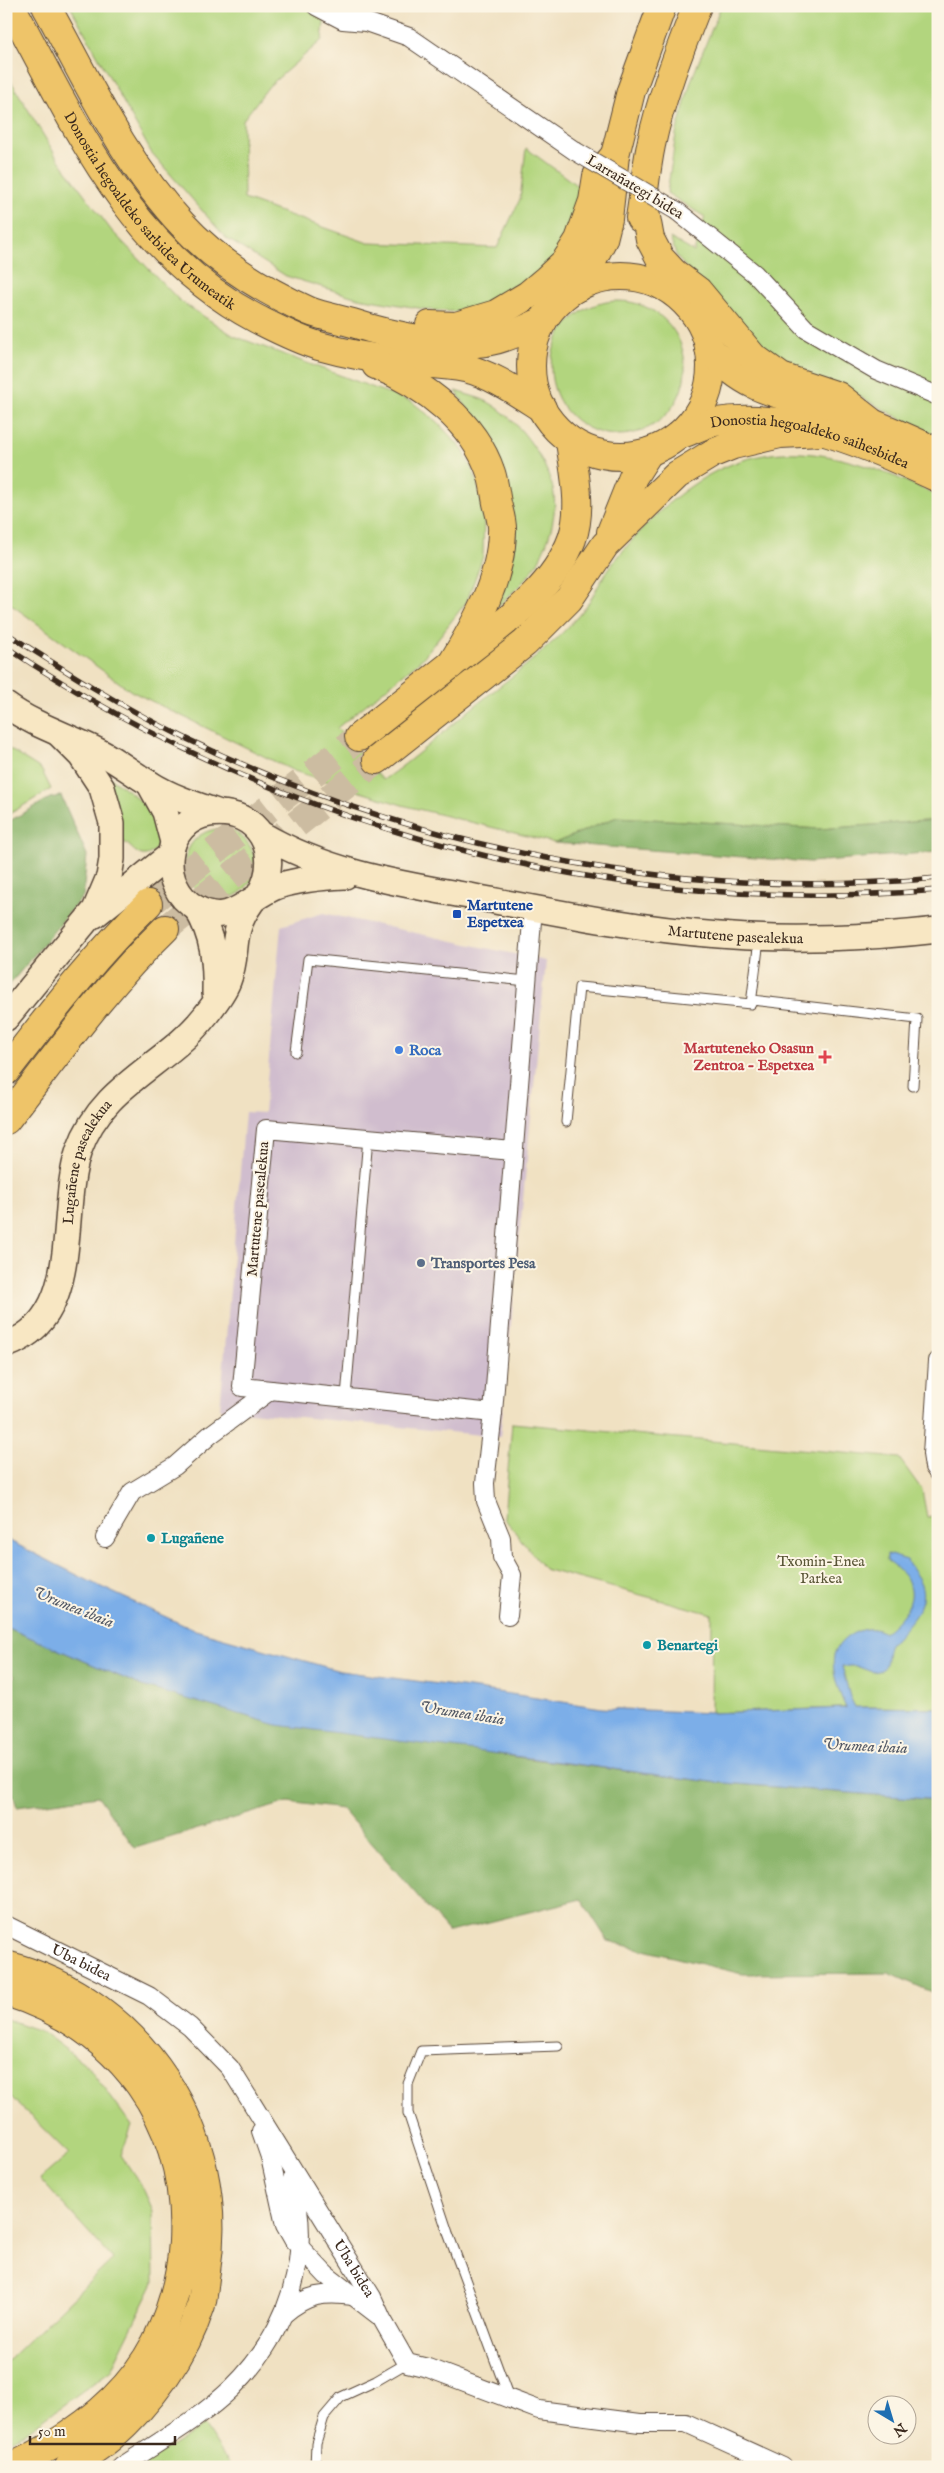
<svg xmlns="http://www.w3.org/2000/svg" width="944" height="2473" viewBox="0 0 944 2473" font-family="'IM FELL English',serif">
<style>
.industrial{fill:#d0bdce}
.green{fill:#b2d57e;stroke:#76804e}
.forest{fill:#8db66d;stroke:#647046}
.water{fill:#7caee8;stroke:#5c6c83}
.lines{fill:none;stroke-linecap:round;stroke-linejoin:round}
.primary-tunnel{stroke:#ccbca1;stroke-width:28;stroke-dasharray:28 14;stroke-linecap:butt}
.service-casing{stroke:#564537;stroke-width:11}
.minor-casing{stroke:#564537;stroke-width:20}
.secondary-casing{stroke:#564537;stroke-width:28}
.primary-casing{stroke:#564537;stroke-width:30}
.motorway-casing{stroke:#564537;stroke-width:30}
.service{stroke:#fff;stroke-width:9}
.minor{stroke:#fff;stroke-width:18}
.secondary{stroke:#f8e7c3;stroke-width:25}
.primary{stroke:#eec469;stroke-width:28}
.motorway{stroke:#eec469;stroke-width:28}
.rail-casing{stroke:#3b2a1e;stroke-width:5.5}
.rail{stroke:#fcf5e5;stroke-width:4;stroke-dasharray:11;stroke-linecap:butt}
.minor-bridge-casing{stroke:#564537;stroke-width:20;stroke-linecap:butt}
.minor-bridge{stroke:#fff;stroke-width:18}
.transit-dot{fill:#1a4fb4;stroke:#fcf5e5;stroke-width:2}
.shop-dot{fill:#3f7fe0;stroke:#fcf5e5;stroke-width:2}
.health-dot{fill:#e0444e;stroke:#fcf5e5;stroke-width:2}
.service-dot{fill:#5c6f8a;stroke:#fcf5e5;stroke-width:2}
.culture-dot{fill:#0f9aa8;stroke:#fcf5e5;stroke-width:2}
.labels{text-anchor:middle;dominant-baseline:central;stroke-width:4;stroke-linejoin:round;paint-order:stroke}
.street-label{font-size:15px;fill:#3b2a1e;stroke:#fcf5e5}
.transit-label{font-size:15px;font-weight:bold;fill:#164399;stroke:#fcf5e5;text-anchor:start}
.health-label{font-size:15px;font-weight:bold;fill:#be3a42;stroke:#fcf5e5;text-anchor:end}
.shop-label{font-size:15px;font-weight:bold;fill:#366cbe;stroke:#fcf5e5;text-anchor:start}
.service-label{font-size:15px;font-weight:bold;fill:#4e5e75;stroke:#fcf5e5;text-anchor:start}
.culture-label{font-size:15px;font-weight:bold;fill:#0d838f;stroke:#fcf5e5;text-anchor:start}
.park-label{font-size:15px;fill:#595536;stroke:#fcf5e5}
.water-label{font-size:16px;font-style:italic;fill:#525865;stroke:#fcf5e5}
</style>
<rect width="100%" height="100%" fill="#fcf5e5"/>
<filter id="ink" filterUnits="userSpaceOnUse"><feTurbulence type="fractalNoise" baseFrequency=".02" numOctaves="2"/><feDisplacementMap in="SourceGraphic" scale="10" xChannelSelector="R" yChannelSelector="G"/><feConvolveMatrix kernelMatrix="1 2 1 2 8 2 1 2 1" color-interpolation-filters="sRGB"/></filter>
<filter id="wash" filterUnits="userSpaceOnUse"><feTurbulence type="fractalNoise" baseFrequency=".0096" numOctaves="4" result="noise"/><feDisplacementMap in="SourceGraphic" scale="20" xChannelSelector="R" yChannelSelector="G"/><feGaussianBlur stdDeviation="1.12" result="paint"/><feColorMatrix in="noise" values="0 0 0 0 0 0 0 0 0 0 0 0 0 0 0 0 0 1.4 0 .05"/><feComposite in="paint" operator="in"/></filter>
<g filter="url(#wash)">
<rect width="100%" height="100%" fill="#f0e1c2"/>
<path class="industrial" d="M 323,913 L 546,961 L 500,1437 L 220,1409 L 245,1112 L 264,1113 L 281,926 Z"/>
<path class="green" d="M 70,6 L 326,6 L 322,40 L 269,86 L 243,120 L 244,199 L 368,243 L 497,248 L 520,199 L 526,148 L 583,190 L 570,234 L 548,270 L 480,313 L 430,310 L 358,298 L 286,276 L 226,238 L 151,152 Z
M 721,6 L 938,6 L 938,439 L 859,396 L 767,361 L 677,257 L 670,238 L 694,252 L 705,217 L 667,193 L 676,134 L 691,81 Z
M 6,73 L 56,156 L 111,230 L 180,301 L 234,336 L 412,402 L 437,422 L 463,450 L 476,478 L 484,513 L 483,556 L 467,601 L 422,659 L 337,728 L 383,780 C 414,759 442,733 471,709 C 508,679 548,651 579,615 C 592,601 599,582 610,567 C 620,554 632,540 644,527 C 740,427 822,440 938,496 L 938,820 L 820,829 L 617,817 L 555,843 L 402,805 L 294,771 L 131,691 L 6,601 Z
M551 368a67 67 0 1 1 134 0a67 67 0 1 1-134 0Z
M 456,391 C 466,395 479,397 488,402 C 517,418 546,458 553,489 C 558,511 550,537 541,556 C 532,576 512,593 496,608 L 514,526 L 508,483 L 491,445 Z
M 6,747 L 41,769 L 51,789 L 6,816 Z
M 106,775 C 129,791 165,813 157,846 C 155,852 148,856 142,855 C 134,853 131,845 123,842 Z
M185 864a35 35 0 1 1 70 0a35 35 0 1 1-70 0Z
M 512,1423 L 899,1458 L 922,1490 L 927,1517 L 938,1516 L 938,1708 L 865,1707 L 711,1713 L 712,1614 L 544,1569 L 504,1518 Z
M 6,2019 L 41,2031 L 88,2066 L 132,2126 L 121,2155 L 143,2188 L 153,2212 L 154,2282 L 110,2371 L 23,2434 L 6,2442 L 6,2362 L 113,2259 L 40,2179 L 69,2154 L 6,2092 Z
M 204,2425 L 231,2467 L 140,2467 Z"/>
<path class="forest" d="M 61,796 L 87,855 L 83,896 L 6,989 L 6,823 L 50,798 Z
M 617,817 L 820,829 L 938,820 L 938,852 L 810,862 L 555,843 Z
M 6,1627 L 142,1686 L 515,1757 L 712,1782 L 938,1800 L 938,1995 L 889,1973 L 742,1974 L 608,1941 L 581,1899 L 449,1932 L 342,1809 L 288,1802 L 135,1848 L 98,1796 L 17,1807 L 6,1771 L 6,1685 L 15,1676 L 6,1669 Z"/>
<path class="water" d="M 6,1539 L 99,1586 L 192,1629 L 340,1671 L 484,1690 L 602,1708 L 711,1713 L 846,1708 C 839,1692 831,1673 834,1655 C 839,1636 869,1621 884,1633 C 914,1609 925,1586 887,1561 L 887,1554 L 907,1560 C 911,1571 920,1577 922,1588 C 927,1609 903,1630 890,1645 C 883,1657 894,1670 872,1672 L 856,1666 L 842,1666 L 850,1697 L 855,1707 L 938,1708 L 938,1800 L 712,1782 L 277,1725 L 142,1686 L 6,1627 Z"/>
</g>
<g filter="url(#ink)">
<g class="lines">
<path class="primary-tunnel" d="M 148,904 L 359,737
M 165,929 L 377,760"/>
<g class="service-casing">
<path id="service" d="M 343,6 L 361,18
M 580,6 L 588,6
M 752,1000 L 917,1019 L 913,1086
M 296,1052 L 308,959 L 527,981
M 566,1122 L 579,987 L 751,1004 L 759,940
M 346,1397 L 368,1138
M 509,2398 L 448,2233 L 408,2113 L 408,2084 L 421,2051 L 558,2046
M 315,2467 L 316,2443 L 324,2417 L 341,2397 L 376,2381 L 407,2363"/>
</g>
<g class="minor-casing">
<g id="minor">
<path d="M 316,6 L 343,20 L 366,22 L 409,37 L 575,151"/>
<path d="M 677,211 L 755,274 L 806,329 L 876,370 L 938,396"/>
<path d="M 513,1151 L 266,1129 L 242,1387 L 493,1413 L 533,908"/>
<path d="M 938,1361 L 932,1454 L 934,1467 L 938,1473"/>
<path d="M 493,1413 L 485,1483 L 486,1501 L 501,1538 L 502,1557 L 512,1575 L 508,1616"/>
<path d="M 105,1538 L 132,1492 L 175,1466 L 210,1435 L 271,1390"/>
<path id="s1" d="M 6,1925 L 149,1996 L 190,2027 L 230,2068 L 372,2297 L 382,2319 L 407,2363 L 428,2368 L 539,2410 L 640,2423 L 686,2423 L 783,2467"/>
<path d="M 261,2131 L 270,2157 L 285,2225 L 294,2241 L 326,2275 L 378,2315"/>
<path d="M 284,2314 C 307,2294 324,2292 354,2296"/>
<path d="M 121,2467 C 158,2442 200,2419 232,2388 C 288,2333 314,2256 292,2180"/>
</g>
</g>
<g class="secondary-casing">
<g id="secondary">
<path d="M 6,705 C 35,726 67,735 98,751 C 116,760 132,773 149,783 C 171,797 196,805 220,813"/>
<path d="M 149,783 L 165,812 L 173,842"/>
<path id="s2" d="M 261,834 C 330,874 402,884 480,898 C 559,913 639,929 719,935 C 788,941 869,938 938,930"/>
<path d="M 260,893 C 283,853 258,807 210,814 C 162,821 157,886 196,908 C 231,928 249,896 278,886 C 300,879 322,877 345,876"/>
<path d="M 197,909 C 213,936 216,962 215,993"/>
<path d="M 95,915 L 170,855"/>
<path d="M 6,1018 L 95,910 L 109,877 L 112,859 L 112,823 L 102,788 L 81,756 L 60,735"/>
<path id="s3" d="M 6,1345 C 85,1317 57,1214 79,1150 C 102,1084 166,1066 205,1016 C 213,1006 223,994 228,981 C 240,951 228,935 251,903"/>
</g>
</g>
<g class="primary-casing">
<g id="primary">
<circle cx="621" cy="366" r="90"/>
<path d="M 709,348 C 750,397 791,395 846,413 C 877,424 907,438 938,452"/>
<path id="s4" d="M 679,435 C 691,431 703,424 715,422 C 793,410 869,446 938,478"/>
<path d="M 611,532 L 633,477 L 649,452"/>
<path d="M 359,737 C 392,711 425,685 458,659 C 499,626 553,591 572,539 C 583,508 574,472 570,441"/>
<path d="M 377,760 L 525,643 L 569,599 L 605,545 L 677,475 L 713,453 L 733,445 L 780,434 L 822,432"/>
<path d="M 6,1071 C 51,1013 95,955 148,904"/>
<path d="M 6,1120 C 57,1055 105,987 165,929"/>
<path d="M 6,1965 C 142,2000 228,2134 206,2271 C 204,2282 204,2295 201,2305 C 185,2356 149,2404 110,2438 C 97,2449 83,2457 69,2467"/>
<path d="M 6,1992 C 121,2028 189,2121 183,2242 C 180,2288 165,2335 137,2372 C 105,2415 60,2444 12,2467"/>
</g>
</g>
<g class="motorway-casing">
<g id="motorway">
<path id="s5" d="M 11,6 C 76,126 130,252 257,319 C 277,329 298,340 319,346 C 347,354 376,359 405,362 C 425,364 446,364 465,368 C 493,375 518,393 542,408"/>
<path d="M 46,6 C 87,80 123,161 182,224 C 216,261 263,290 309,311 C 324,317 341,319 356,324 C 389,335 452,348 486,342 C 507,338 524,330 543,321"/>
<path d="M 643,201 L 650,239 L 660,258 L 674,273 L 698,291 L 753,357 L 781,377 L 838,396 L 870,421"/>
<path d="M 640,218 C 644,194 646,169 651,145 C 661,97 679,52 697,6"/>
<path d="M 578,287 L 603,239 L 608,219 L 615,155 L 631,91 L 662,6"/>
<path d="M 430,325 L 456,326 L 496,314 L 528,295 L 547,279 L 565,262 L 579,240 L 593,201 L 597,176 L 615,155"/>
<path d="M 376,365 C 424,384 474,422 491,473 C 494,482 495,493 497,503 C 499,512 503,523 502,532 C 501,580 475,626 451,665"/>
</g>
</g>
<use href="#service" class="service"/>
<use href="#minor" class="minor"/>
<use href="#secondary" class="secondary"/>
<use href="#primary" class="primary"/>
<use href="#motorway" class="motorway"/>
<g class="rail-casing">
<path id="rail" d="M 6,633 C 64,670 123,708 185,738 C 416,850 681,902 938,878
M 6,647 C 279,829 610,918 938,890"/>
</g>
<use href="#rail" class="rail"/>
<g class="minor-bridge-casing">
<path id="minor-bridge" d="M 575,151 L 677,211"/>
</g>
<use href="#minor-bridge" class="minor-bridge"/>
</g>
</g>
<rect class="transit-dot" x="452" y="909" width="10" height="10" rx="2.5"/>
<circle class="shop-dot" cx="399" cy="1050" r="5"/>
<path class="health-dot" d="M822.5 1049.5h5v5h5v5h-5v5h-5v-5h-5v-5h5z"/>
<circle class="service-dot" cx="421" cy="1263" r="5"/>
<g class="culture-dot">
<circle cx="151" cy="1538" r="5"/>
<circle cx="647" cy="1645" r="5"/>
</g>
<g class="labels">
<g class="street-label">
<text transform="translate(635 187) rotate(31)">Larrañategi bidea</text>
<text stroke="none"><textPath href="#s5" startOffset="250">Donostia hegoaldeko sarbidea Urumeatik</textPath></text>
<text stroke="none"><textPath href="#s4" startOffset="136">Donostia hegoaldeko saihesbidea</textPath></text>
<text stroke="none"><textPath href="#s2" startOffset="488">Martutene pasealekua</textPath></text>
<text stroke="none"><textPath href="#s3" startOffset="211">Lugañene pasealekua</textPath></text>
<text transform="translate(258 1209) rotate(-85)">Martutene pasealekua</text>
<text stroke="none"><textPath href="#s1" startOffset="84">Uba bidea</textPath></text>
<text stroke="none"><textPath href="#s1" startOffset="504">Uba bidea</textPath></text>
</g>
<g class="transit-label">
<text x="467" y="905">Martutene<tspan x="467" dy="17">Espetxea</tspan></text>
</g>
<g class="health-label">
<text x="814" y="1048">Martuteneko Osasun<tspan x="814" dy="17">Zentroa - Espetxea</tspan></text>
</g>
<g class="shop-label">
<text x="409" y="1050">Roca</text>
</g>
<g class="service-label">
<text x="431" y="1263">Transportes Pesa</text>
</g>
<g class="culture-label">
<text x="161" y="1538">Lugañene</text>
<text x="657" y="1645">Benartegi</text>
</g>
<g class="park-label">
<text x="821" y="1561">Txomin-Enea<tspan x="821" dy="17">Parkea</tspan></text>
</g>
<g class="water-label">
<text transform="translate(73 1608) rotate(22)">Urumea ibaia</text>
<text transform="translate(462 1714) rotate(9)">Urumea ibaia</text>
<text transform="translate(865 1747) rotate(3)">Urumea ibaia</text>
</g>
</g>
<rect width="944" height="2473" fill="none" stroke="#fcf5e5" stroke-width="25"/>
<g transform="translate(892 2420) rotate(142)"><circle r="24" fill="#fcf5e5" stroke="#afa495"/>
<path d="M0-4L9 19L0 12L-9 19Z" fill="#1f6fb2"/>
<text y="-8" font-size="14" font-weight="bold" text-anchor="middle" fill="#3b2a1e">N</text>
</g>
<path d="M30 2436v8h145v-8" fill="none" stroke="#3b2a1e" stroke-width="2.5"/>
<text x="38" y="2436" font-size="15" fill="#3b2a1e" stroke="#fcf5e5" stroke-width="4" paint-order="stroke">50 m</text>
</svg>
